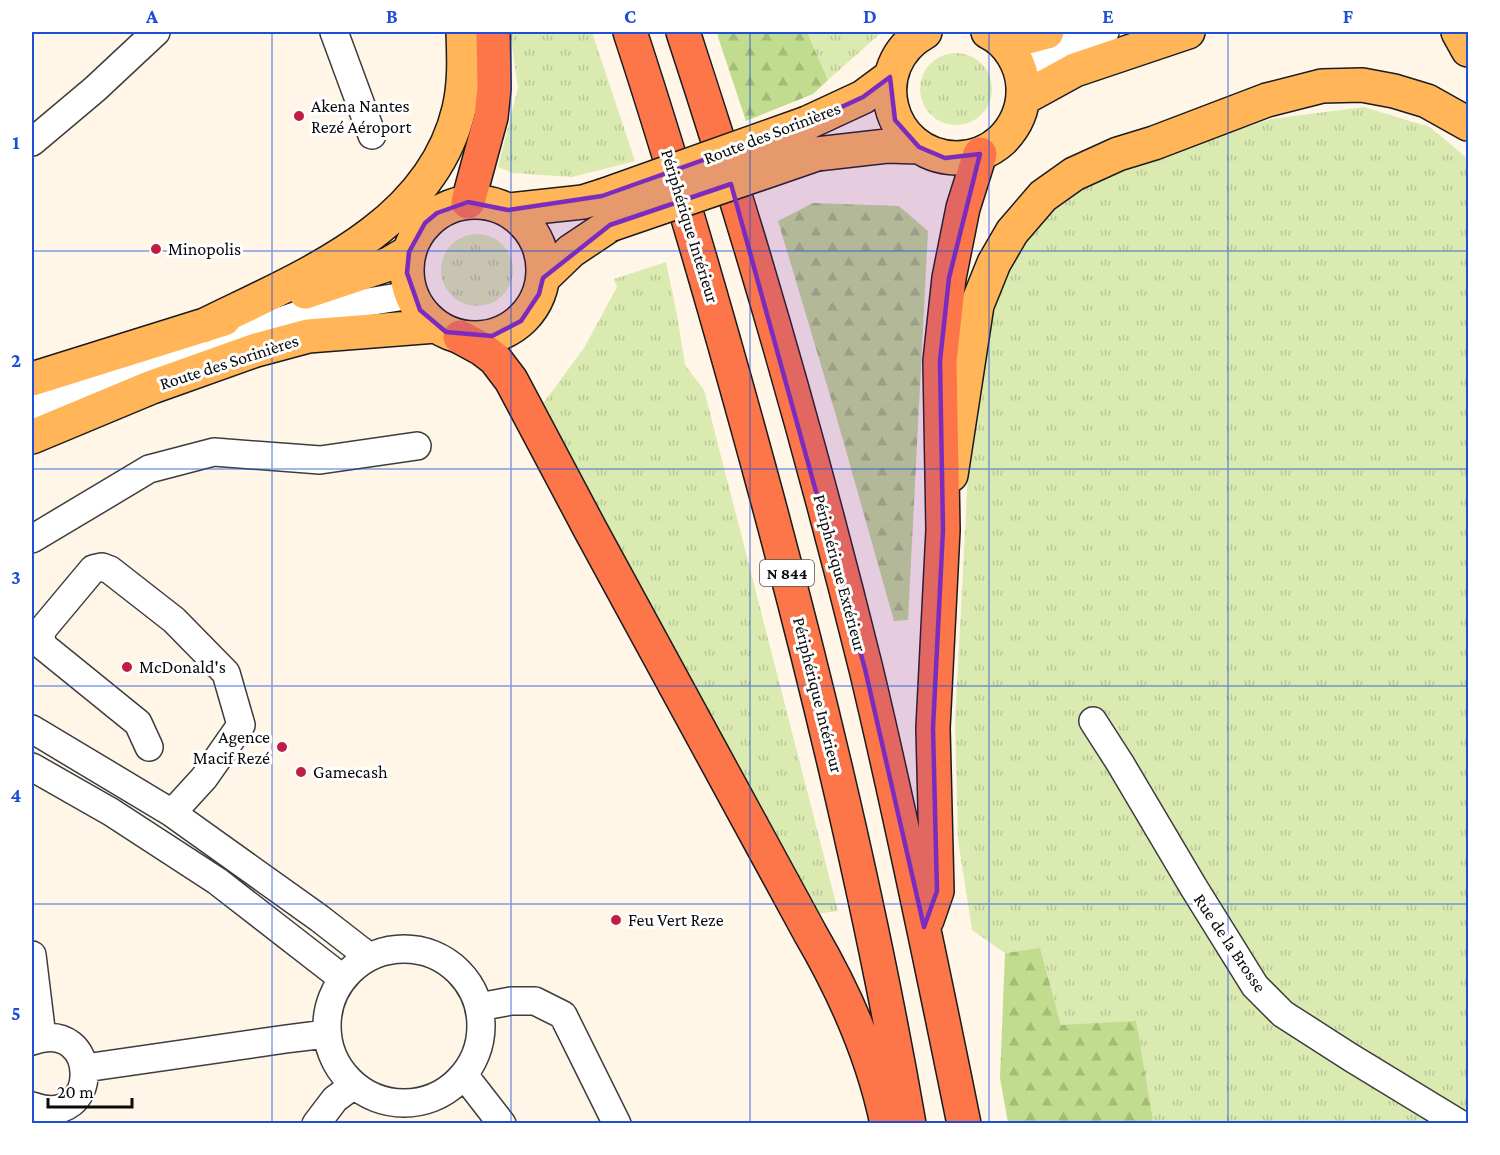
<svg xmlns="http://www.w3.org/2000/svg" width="1500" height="1155" viewBox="0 0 1500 1155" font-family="'Crimson Pro',serif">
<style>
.grass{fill:url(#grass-tufts)}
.forest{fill:url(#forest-firs)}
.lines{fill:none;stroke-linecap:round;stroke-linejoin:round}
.minor-casing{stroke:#3d3d3d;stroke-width:30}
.major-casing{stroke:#1b1b1b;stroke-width:36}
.highway-casing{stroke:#1b1b1b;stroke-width:36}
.minor{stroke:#fff;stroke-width:27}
.major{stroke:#ffb558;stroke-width:33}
.highway{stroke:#fc7649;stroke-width:33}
.major-bridge-casing{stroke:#1b1b1b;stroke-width:36;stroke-linecap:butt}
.major-bridge{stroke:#ffb558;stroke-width:33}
.marked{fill:#7b2cbf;fill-opacity:0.2;stroke:#7b2cbf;stroke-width:4.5;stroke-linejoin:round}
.grid{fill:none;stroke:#1d4ed8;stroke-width:1.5;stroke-opacity:0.55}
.poi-dot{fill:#c01d45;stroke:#fff;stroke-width:2}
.labels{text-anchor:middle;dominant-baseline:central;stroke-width:6;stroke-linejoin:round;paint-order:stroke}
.shield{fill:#fff;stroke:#545454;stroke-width:1.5}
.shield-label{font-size:16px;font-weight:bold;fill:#0a0a0a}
.poi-label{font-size:18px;fill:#0a0a0a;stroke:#fff;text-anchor:start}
.street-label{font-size:18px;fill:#0a0a0a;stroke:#fff}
.neatline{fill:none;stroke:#1d4ed8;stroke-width:2}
.grid-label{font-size:20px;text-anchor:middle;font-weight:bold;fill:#1d4ed8}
</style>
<defs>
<pattern id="grass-tufts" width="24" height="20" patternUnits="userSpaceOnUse" patternTransform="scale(1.5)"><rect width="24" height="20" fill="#daeab0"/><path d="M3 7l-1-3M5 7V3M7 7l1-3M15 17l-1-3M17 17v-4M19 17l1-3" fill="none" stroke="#bac796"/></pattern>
<pattern id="forest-firs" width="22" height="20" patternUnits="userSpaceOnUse" patternTransform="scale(1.5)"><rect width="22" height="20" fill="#c1dc8f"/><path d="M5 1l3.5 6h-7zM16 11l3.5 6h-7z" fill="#a4bb7a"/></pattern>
</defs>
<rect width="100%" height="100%" fill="#fff6e8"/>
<path class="grass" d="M 510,32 L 592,32 L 635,161 L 572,177 L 513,173 L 498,167 L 518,88 Z
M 807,32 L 882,32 L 828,80 Z
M920 89a36 36 0 1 1 72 0a36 36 0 1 1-72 0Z
M 1364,107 L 1430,127 L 1468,159 L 1468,1123 L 1152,1123 L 1153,1120 L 1061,1025 L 1040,949 L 1005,953 L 972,930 L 958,840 L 955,723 L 971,416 L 990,293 L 1026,231 L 1057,196 L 1123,167 L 1271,119 Z
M441 270a36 36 0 1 1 72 0a36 36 0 1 1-72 0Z
M 666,262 L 677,315 L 685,365 L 704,390 L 838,911 L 815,914 L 539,409 L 584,348 L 617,287 L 614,279 Z"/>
<path class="forest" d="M 718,32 L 807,32 L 828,80 L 813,94 L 746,121 L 718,37 Z
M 813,203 L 899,206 L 928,231 L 908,620 L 894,621 L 837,419 L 778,221 Z
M 1040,948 L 1061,1025 L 1136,1021 L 1153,1121 L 1152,1123 L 1008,1123 L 1000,1078 L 1005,953 Z"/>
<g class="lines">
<g class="minor-casing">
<path id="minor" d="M 334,32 L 372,135
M 1019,65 L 1105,32
M 32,142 L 95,89 L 156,32
M 32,410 L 147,367 L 298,315 L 324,309 L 411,295
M 32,539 L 149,469 L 214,452 L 320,460 L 417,446
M 1093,721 L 1120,763 L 1194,888 L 1255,986 L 1283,1014 L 1350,1057 L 1460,1124
M 32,729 L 172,813 L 319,918 L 368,956
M 149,747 L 138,723 L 43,646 L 41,637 L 42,630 L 93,569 L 102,567 L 110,570 L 174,620 L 226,673 L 241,725 L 204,778 L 172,813
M 32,767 L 111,812 L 217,881 L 342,978
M327 1026a77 77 0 1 1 154 0a77 77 0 1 1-154 0Z
M 32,955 L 42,1037
M 479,1007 L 511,1001 L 535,1001 L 563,1015 L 617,1124
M 32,1041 C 101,1017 102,1131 32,1106
M 85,1068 L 286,1039 L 326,1034
M 464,1075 L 502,1124
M 316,1124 L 335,1099 L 354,1085"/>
</g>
<g class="major-casing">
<path id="major" d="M 925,32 C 864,66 887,156 956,158 C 973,158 990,151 1002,140 C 1017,125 1024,108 1023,87 C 1022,65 1008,41 988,32
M 1458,32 L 1468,50
M 1004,43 L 1047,32
M 1024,98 L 1075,70 L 1188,32
M 807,123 L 863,97 L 890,77
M 817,154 L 887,146 L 919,147
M407 270a68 68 0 1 1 136 0a68 68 0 1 1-136 0Z
M 508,210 L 583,202 L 602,196
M 543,278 L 571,251 L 610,225
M 305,292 L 389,264 L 409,252
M 203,326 C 302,277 431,228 459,109 C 465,83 464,58 463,32
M 32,379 L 224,319
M 32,437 L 152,387 L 256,350 L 308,336 L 436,326
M 951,475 L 977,305 L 994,263 L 1012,232 L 1043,196 L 1074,174 L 1118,154 L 1154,143 L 1267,100 L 1322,86 L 1362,85 L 1394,91 L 1427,101 L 1468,124"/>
</g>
<g class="highway-casing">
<path id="highway" d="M 630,32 C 680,184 724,339 766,494 C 822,702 872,911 909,1124
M 683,32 C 752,241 813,455 866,669 C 902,820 933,971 964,1124
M 468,202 L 491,117 L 494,88 L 493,32
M 460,337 L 482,349 L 495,359 L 511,380 L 590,529 L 810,933 C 845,993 873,1055 887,1124
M 927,920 L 937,891 L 933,728 L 943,530 L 940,361 L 949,278 L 963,208 L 980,154"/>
</g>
<use href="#minor" class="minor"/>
<use href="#major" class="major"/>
<use href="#highway" class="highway"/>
<g class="major-bridge-casing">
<path id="major-bridge" d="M 602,196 L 807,123
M 610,225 L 817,154"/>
</g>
<use href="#major-bridge" class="major-bridge"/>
</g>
<path class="marked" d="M 890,77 L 895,120 L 919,147 L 945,158 L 980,154 L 949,278 L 940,361 L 943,530 L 933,728 L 937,891 L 924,927 L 865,669 L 731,184 L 610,225 L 543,278 L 539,294 L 521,321 L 492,336 L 446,332 L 420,310 L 407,273 L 409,252 L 425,223 L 437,213 L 468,202 L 508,210 L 602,196 L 807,123 L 863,97 Z"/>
<path class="grid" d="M 272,32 L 272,1124M 511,32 L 511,1124M 750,32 L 750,1124M 989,32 L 989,1124M 1228,32 L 1228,1124M 32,251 L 1468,251M 32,469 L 1468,469M 32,686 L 1468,686M 32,904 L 1468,904"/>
<g class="poi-dot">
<circle cx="299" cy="116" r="6"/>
<circle cx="156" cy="249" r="6"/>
<circle cx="127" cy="667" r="6"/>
<circle cx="282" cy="747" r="6"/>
<circle cx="301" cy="772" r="6"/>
<circle cx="616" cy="920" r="6"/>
</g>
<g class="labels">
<rect class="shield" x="760" y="560" width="54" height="26" rx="4.5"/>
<g class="shield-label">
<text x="787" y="573">N 844</text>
</g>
<g class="poi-label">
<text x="311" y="106">Akena Nantes<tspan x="311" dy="21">Rezé Aéroport</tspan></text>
<text x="168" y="249">Minopolis</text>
<text x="139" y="667">McDonald's</text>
<text x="270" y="737" text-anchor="end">Agence<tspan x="270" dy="21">Macif Rezé</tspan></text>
<text x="313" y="772">Gamecash</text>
<text x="628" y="920">Feu Vert Reze</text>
</g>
<g class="street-label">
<text transform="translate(772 133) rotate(-21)">Route des Sorinières</text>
<text transform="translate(690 226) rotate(73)">Périphérique Intérieur</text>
<text transform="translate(229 362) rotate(-18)">Route des Sorinières</text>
<text transform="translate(840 573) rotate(75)">Périphérique Extérieur</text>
<text transform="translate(818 695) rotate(76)">Périphérique Intérieur</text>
<text transform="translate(1230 943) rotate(56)">Rue de la Brosse</text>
</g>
</g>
<rect width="1500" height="1155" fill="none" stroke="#ffffff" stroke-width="66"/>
<path d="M48 1098v9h84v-9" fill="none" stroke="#0a0a0a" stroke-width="3"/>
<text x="57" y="1098" font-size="18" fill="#0a0a0a" stroke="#ffffff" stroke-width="4.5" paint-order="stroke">20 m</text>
<rect x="33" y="33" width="1434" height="1089" class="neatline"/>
<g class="grid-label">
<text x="152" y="23">A</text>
<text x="392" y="23">B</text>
<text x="630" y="23">C</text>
<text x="870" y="23">D</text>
<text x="1108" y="23">E</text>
<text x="1348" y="23">F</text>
<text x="16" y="149">1</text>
<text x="16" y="367">2</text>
<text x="16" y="584">3</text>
<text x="16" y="802">4</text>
<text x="16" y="1020">5</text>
</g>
</svg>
